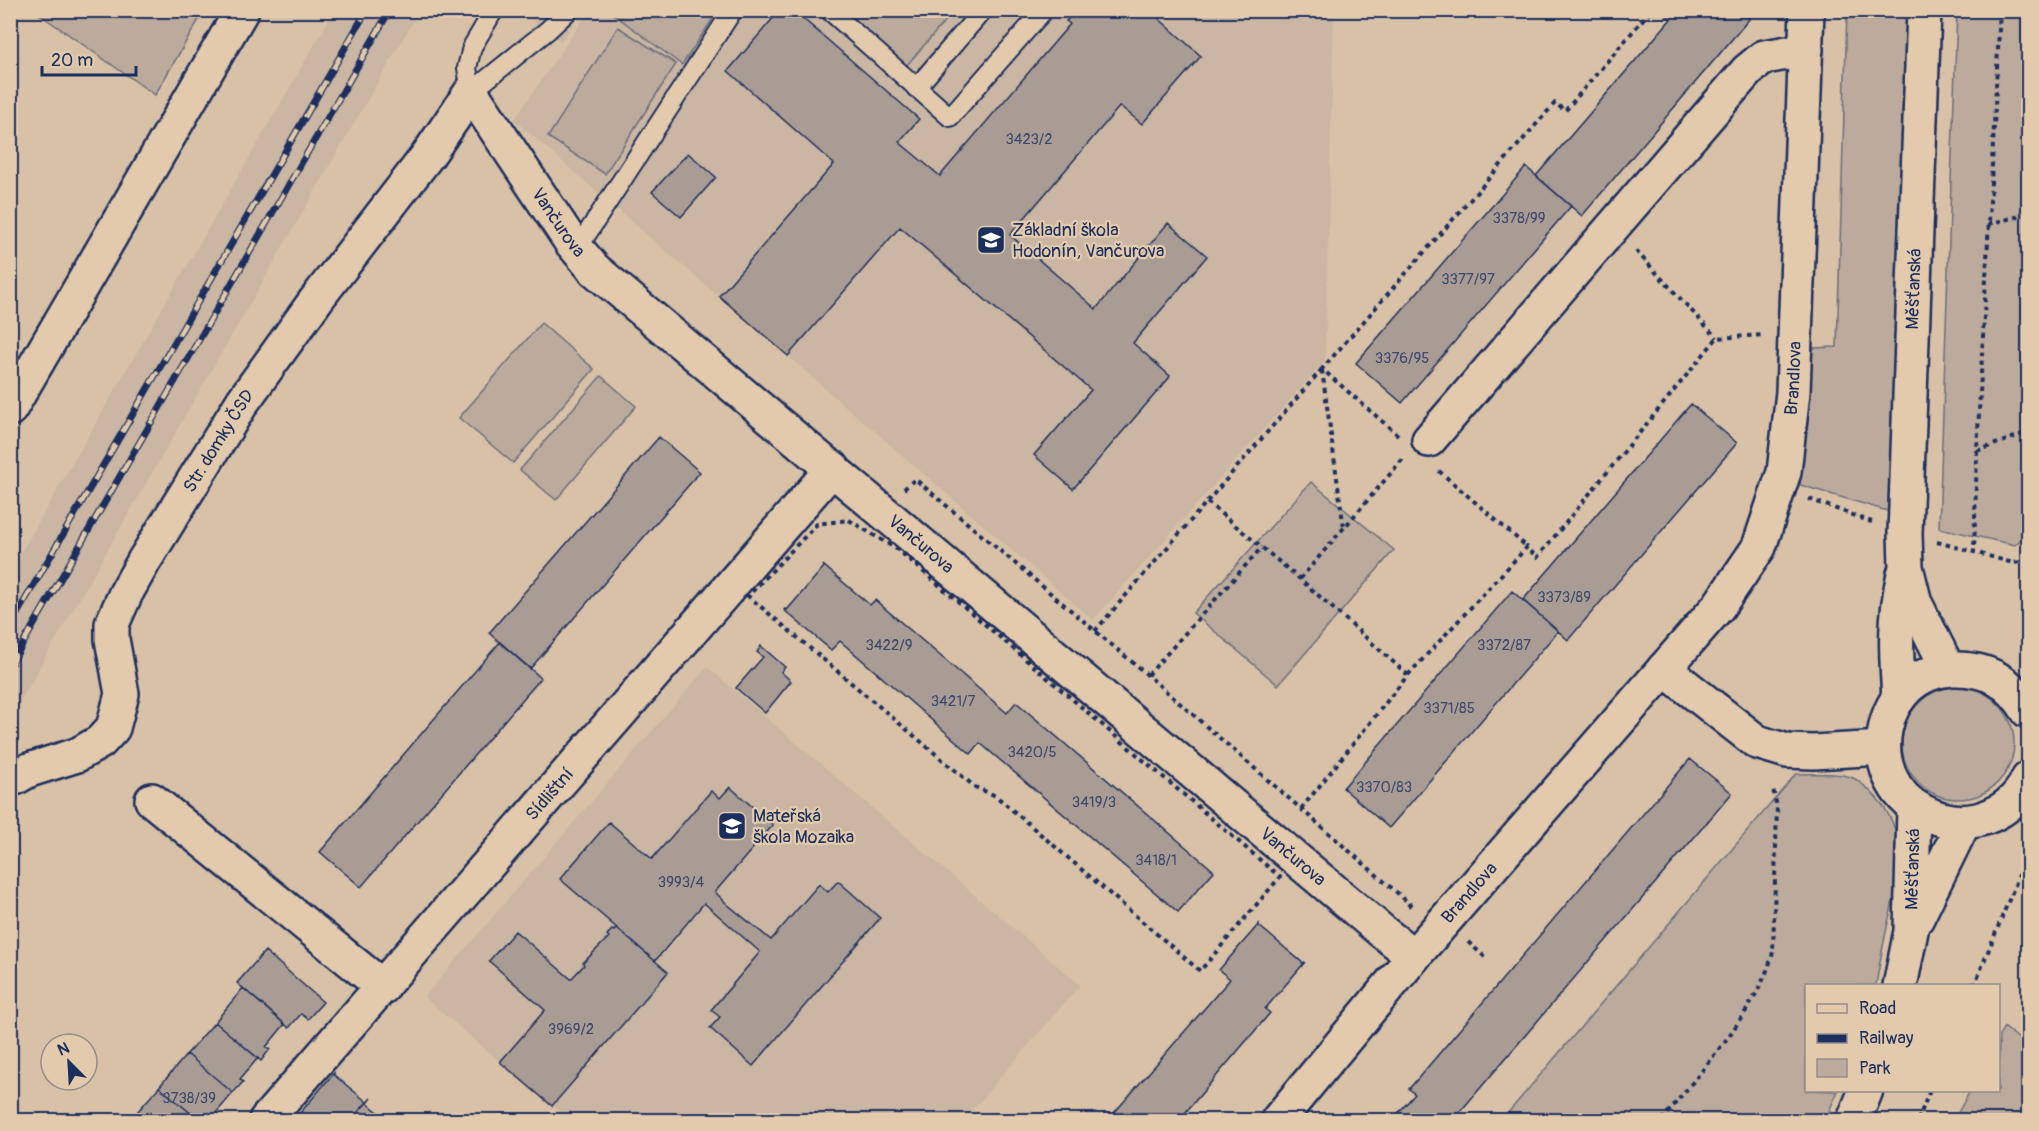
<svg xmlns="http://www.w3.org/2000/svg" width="2039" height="1131" viewBox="0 0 2039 1131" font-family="Pangolin,sans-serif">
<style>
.built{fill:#cab6a2}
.green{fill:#bcab9c;stroke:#6c6d7d;stroke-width:1.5}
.building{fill:#a99c95;stroke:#1b2f5e;stroke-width:1.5}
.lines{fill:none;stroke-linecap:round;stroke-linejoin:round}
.service-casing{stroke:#1b2f5e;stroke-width:22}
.minor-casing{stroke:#1b2f5e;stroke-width:38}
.secondary-casing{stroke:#1b2f5e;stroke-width:38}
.path{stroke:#1b2f5e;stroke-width:4;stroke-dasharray:4.5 4.5;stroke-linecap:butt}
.service{stroke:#e4caac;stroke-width:18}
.minor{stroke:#e4caac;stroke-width:33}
.secondary{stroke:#e4caac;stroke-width:33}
.rail-casing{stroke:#1b2f5e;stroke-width:7}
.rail{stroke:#e4caac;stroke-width:4.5;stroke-dasharray:14;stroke-linecap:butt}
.labels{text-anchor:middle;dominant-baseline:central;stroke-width:4.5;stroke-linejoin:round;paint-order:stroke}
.number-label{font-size:15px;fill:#3e4a6c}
.street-label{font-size:18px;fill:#1b2f5e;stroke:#e4caac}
.poi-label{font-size:18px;fill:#1b2f5e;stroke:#e4caac;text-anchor:start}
</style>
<rect width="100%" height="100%" fill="#d8c1a7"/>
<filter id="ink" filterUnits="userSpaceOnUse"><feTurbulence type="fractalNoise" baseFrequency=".0167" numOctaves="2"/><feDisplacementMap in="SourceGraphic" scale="12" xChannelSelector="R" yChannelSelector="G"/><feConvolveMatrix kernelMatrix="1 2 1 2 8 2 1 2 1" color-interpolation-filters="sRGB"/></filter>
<g filter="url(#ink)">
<path class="built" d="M 334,11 L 419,11 L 11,717 L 11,570 Z
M 519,11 L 582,11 L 561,41 Z
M 589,11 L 1334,11 L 1325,361 L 1093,620 L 514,120 Z
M 707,667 L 1080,985 L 964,1120 L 569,1120 L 424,997 Z"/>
<path class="green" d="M 608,10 L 718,10 L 718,11 L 682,65 Z
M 35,11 L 204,11 L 155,95 Z
M 840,11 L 954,11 L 906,66 Z
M 1847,11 L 1907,11 L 1894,513 L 1800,485 L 1813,348 L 1837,347 Z
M 1957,11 L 2028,11 L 2028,533 L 2015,545 L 1939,528 Z
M 618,27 L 676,64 L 605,174 L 548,137 Z
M 541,323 L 594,369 L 513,463 L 459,418 Z
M 601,376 L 636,406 L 556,500 L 520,470 Z
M 1311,482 L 1394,550 L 1278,685 L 1193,613 Z
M1902 743a56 56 0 1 1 112 0a56 56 0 1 1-112 0Z
M 1796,774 C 1814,774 1833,772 1851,777 C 1861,781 1868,789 1876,797 C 1912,837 1898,880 1887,927 C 1883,946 1879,966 1876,985 L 1806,986 L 1806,1090 L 1838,1091 L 1825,1120 L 1502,1120 Z
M 2004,1027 L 2028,1046 L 2028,1120 L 1954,1120 L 1970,1091 L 1998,1090 L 1999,1036 Z"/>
<path class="building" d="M 780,10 L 793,10 L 919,119 L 899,142 L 940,176 L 1070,24 L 1066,21 L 1077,10 L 1162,10 L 1157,17 L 1201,56 L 1142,124 L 1120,106 L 1010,235 L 1096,309 L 1168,223 L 1207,256 L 1133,343 L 1170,376 L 1169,378 L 1073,489 L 1034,455 L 1091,390 L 900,227 L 788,356 L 719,296 L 834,164 L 728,71 Z
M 1668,10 L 1741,10 L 1750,18 L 1582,216 L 1536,176 L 1671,19 L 1665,14 Z
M 688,153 L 716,177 L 681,217 L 652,192 Z
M 1526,167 L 1571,206 L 1402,403 L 1356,363 Z
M 1691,404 L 1737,443 L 1568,640 L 1523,600 Z
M 659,437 L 700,472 L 530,669 L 489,633 Z
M 823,565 L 870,605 L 875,600 L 1007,713 L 1016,702 L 1214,871 L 1178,912 L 980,743 L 971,754 L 840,641 L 831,650 L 784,610 L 785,609 L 787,610 L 824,567 Z
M 1512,591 L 1558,631 L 1389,828 L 1343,788 Z
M 500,642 L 541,678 L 361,887 L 320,852 Z
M 761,646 L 785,667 L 781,672 L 791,681 L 765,713 L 736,688 L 763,657 L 757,652 Z
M 1690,759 L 1732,793 L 1453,1120 L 1392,1120 L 1415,1094 L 1409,1089 Z
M 730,787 L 773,825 L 715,892 L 727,904 L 771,940 L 819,884 L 828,892 L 838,881 L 880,918 L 753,1066 L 710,1028 L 720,1017 L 711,1010 L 760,952 L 704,903 L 655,961 L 560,879 L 609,822 L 652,859 L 711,791 L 720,798 Z
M 1259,924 L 1259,926 L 1303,963 L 1305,962 L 1265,1009 L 1270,1013 L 1179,1120 L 1108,1120 L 1230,979 L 1219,970 Z
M 616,928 L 668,972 L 552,1106 L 500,1062 L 545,1010 L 489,961 L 515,931 L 571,979 L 584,965 L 583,963 L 609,937 L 607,935 L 612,930 L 614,931 Z
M 265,951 L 323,1002 L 308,1019 L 301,1014 L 289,1028 L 237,983 Z
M 243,988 L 285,1024 L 266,1047 L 270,1049 L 261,1061 L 215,1022 Z
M 215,1022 L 258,1058 L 240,1079 L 243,1082 L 233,1093 L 187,1054 Z
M 187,1054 L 233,1093 L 210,1120 L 199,1120 L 159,1087 Z
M 334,1073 L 334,1075 L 367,1102 L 351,1120 L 305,1120 L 299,1115 L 295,1119 Z
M 159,1087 L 199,1120 L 132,1120 L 131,1119 Z
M 371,1098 L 367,1103 L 388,1120 L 351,1120 Z"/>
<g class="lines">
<g class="service-casing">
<path id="service" d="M 494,10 L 472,47 L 467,68 L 471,92 L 548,30 L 569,10
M 829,10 L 950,117 L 1044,10
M 916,88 L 983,10
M 577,249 L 733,10"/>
</g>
<g class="minor-casing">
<g id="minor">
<path d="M 10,409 L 242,10"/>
<path d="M 1429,440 L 1747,71 L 1764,57 L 1806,50"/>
<path d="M 1664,669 L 1757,742 L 1787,751 L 1813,752 L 1883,748"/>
<path id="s1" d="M 15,778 L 29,770 L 77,755 L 100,742 L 113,728 L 122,694 L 112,639 L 112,624 L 126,593 L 144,561 L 243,401 L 316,300 L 428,155 L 471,92 L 571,242 L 594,269 L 1384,933 L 1414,956"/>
<path d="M 152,800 L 383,987"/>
<path id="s2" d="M 266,1120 L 833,468"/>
<path id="s3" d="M 1278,1120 L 1414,956 L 1718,607 L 1759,547 L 1784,472 L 1793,392 L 1807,10"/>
</g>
</g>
<g class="secondary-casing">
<g id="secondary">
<path d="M 1924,10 L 1905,533 L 1906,567 L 1915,603 L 1948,669"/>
<path d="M 1899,698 C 1896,653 1894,618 1904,574"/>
<path d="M 2028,711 C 2010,682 1989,668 1953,669 C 1878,672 1857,778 1924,812 C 1941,821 1958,824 1977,820 C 1999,815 2019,800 2028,779"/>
<path d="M 1917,918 L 1964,822"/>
<path id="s4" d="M 1900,986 L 1911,931 L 1914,807"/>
<path d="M 1854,1120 L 1866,1090"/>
</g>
</g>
<path class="path" d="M 2000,10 L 1977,451 L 1974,552 L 2013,563 L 2028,561
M 1988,224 L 2028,214
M 1636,251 L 1717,338
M 1322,370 L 1344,529
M 1398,435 L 1322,369 L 1555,103 L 1565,111 L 1651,10
M 1977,451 L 2028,432
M 1439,471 L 1527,547
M 904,489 L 915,479 L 1144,672 L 1410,904 L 1406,908
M 1809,499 L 1872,522
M 1207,502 L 1300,579 L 1408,675 L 1301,809
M 849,520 L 898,550 L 1280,877 L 1200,971 L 996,796 L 975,787 L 748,596 L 817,524 Z
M 1937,542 L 1974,552
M 1300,579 L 1403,459
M 1095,631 L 1322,369
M 1148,675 L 1262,547
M 1408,675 L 1527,547 L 1537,558 L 1717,338 L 1763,335
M 1468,942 L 1485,957
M 1974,986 L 2028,853
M 1662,1120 C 1698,1074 1759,1009 1773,952 L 1777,807 L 1773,789
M 1918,1120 L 1930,1090"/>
<use href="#service" class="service"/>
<use href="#minor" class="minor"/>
<use href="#secondary" class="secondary"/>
<g class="rail-casing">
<path id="rail" d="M 10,626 L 367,10
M 10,666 L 390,10"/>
</g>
<use href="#rail" class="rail"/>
</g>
</g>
<defs>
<g id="school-square" transform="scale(1.5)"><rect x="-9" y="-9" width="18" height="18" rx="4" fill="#1b2f5e" stroke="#e4caac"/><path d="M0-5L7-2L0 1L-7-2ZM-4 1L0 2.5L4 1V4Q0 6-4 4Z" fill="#fff"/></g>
</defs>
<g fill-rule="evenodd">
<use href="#school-square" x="991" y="240"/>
<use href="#school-square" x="732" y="826"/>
</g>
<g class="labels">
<g class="number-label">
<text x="1029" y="139">3423/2</text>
<text x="1519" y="218">3378/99</text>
<text x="1468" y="279">3377/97</text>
<text x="1402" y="358">3376/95</text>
<text x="1564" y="597">3373/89</text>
<text x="889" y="645">3422/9</text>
<text x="1504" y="645">3372/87</text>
<text x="953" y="701">3421/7</text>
<text x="1449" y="708">3371/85</text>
<text x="1032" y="752">3420/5</text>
<text x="1384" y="787">3370/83</text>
<text x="1094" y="802">3419/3</text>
<text x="1156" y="860">3418/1</text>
<text x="681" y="882">3993/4</text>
<text x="571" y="1029">3969/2</text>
<text x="189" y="1098">3738/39</text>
</g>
<g class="street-label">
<text stroke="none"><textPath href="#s1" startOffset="1018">Vančurova</textPath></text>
<text transform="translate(1914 289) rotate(-88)">Měšťanská</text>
<text stroke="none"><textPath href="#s3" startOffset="922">Brandlova</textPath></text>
<text stroke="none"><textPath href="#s1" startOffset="430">Str. domky ČSD</textPath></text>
<text stroke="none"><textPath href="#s1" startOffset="1504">Vančurova</textPath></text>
<text stroke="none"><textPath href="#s2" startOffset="432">Sídlištní</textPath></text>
<text stroke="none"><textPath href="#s1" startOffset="1990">Vančurova</textPath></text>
<text stroke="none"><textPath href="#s4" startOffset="118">Měšťanská</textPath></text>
<text stroke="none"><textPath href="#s3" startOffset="297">Brandlova</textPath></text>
</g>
<g class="poi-label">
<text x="1012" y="230">Základní škola<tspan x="1012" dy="21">Hodonín, Vančurova</tspan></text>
<text x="753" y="816">Mateřská<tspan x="753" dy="21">škola Mozaika</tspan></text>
</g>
</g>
<rect width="2039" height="1131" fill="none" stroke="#e4caac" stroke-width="36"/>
<rect x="18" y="18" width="2003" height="1095" fill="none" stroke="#1b2f5e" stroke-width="2" filter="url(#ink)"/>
<rect x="1805" y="984" width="195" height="108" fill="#e4caac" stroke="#948c8d" stroke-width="1.5"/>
<rect x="1817" y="1004" width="30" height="9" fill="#e4caac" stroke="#948c8d" stroke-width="1.5"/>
<text x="1859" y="1014" font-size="18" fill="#1b2f5e">Road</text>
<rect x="1817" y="1034" width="30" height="9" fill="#1b2f5e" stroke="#948c8d" stroke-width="1.5"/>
<text x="1859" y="1044" font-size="18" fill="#1b2f5e">Railway</text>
<rect x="1817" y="1059" width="30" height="18" fill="#bcab9c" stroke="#948c8d" stroke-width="1.5"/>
<text x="1859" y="1074" font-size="18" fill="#1b2f5e">Park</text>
<g transform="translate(69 1062) rotate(336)"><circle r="28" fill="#e4caac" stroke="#948c8d" stroke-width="1.5"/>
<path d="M0-4.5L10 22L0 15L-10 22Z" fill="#1b2f5e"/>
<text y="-9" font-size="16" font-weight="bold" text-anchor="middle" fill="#1b2f5e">N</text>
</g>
<path d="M42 66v9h94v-9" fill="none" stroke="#1b2f5e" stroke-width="3"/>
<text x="51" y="66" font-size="18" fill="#1b2f5e" stroke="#e4caac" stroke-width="4.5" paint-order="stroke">20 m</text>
</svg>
